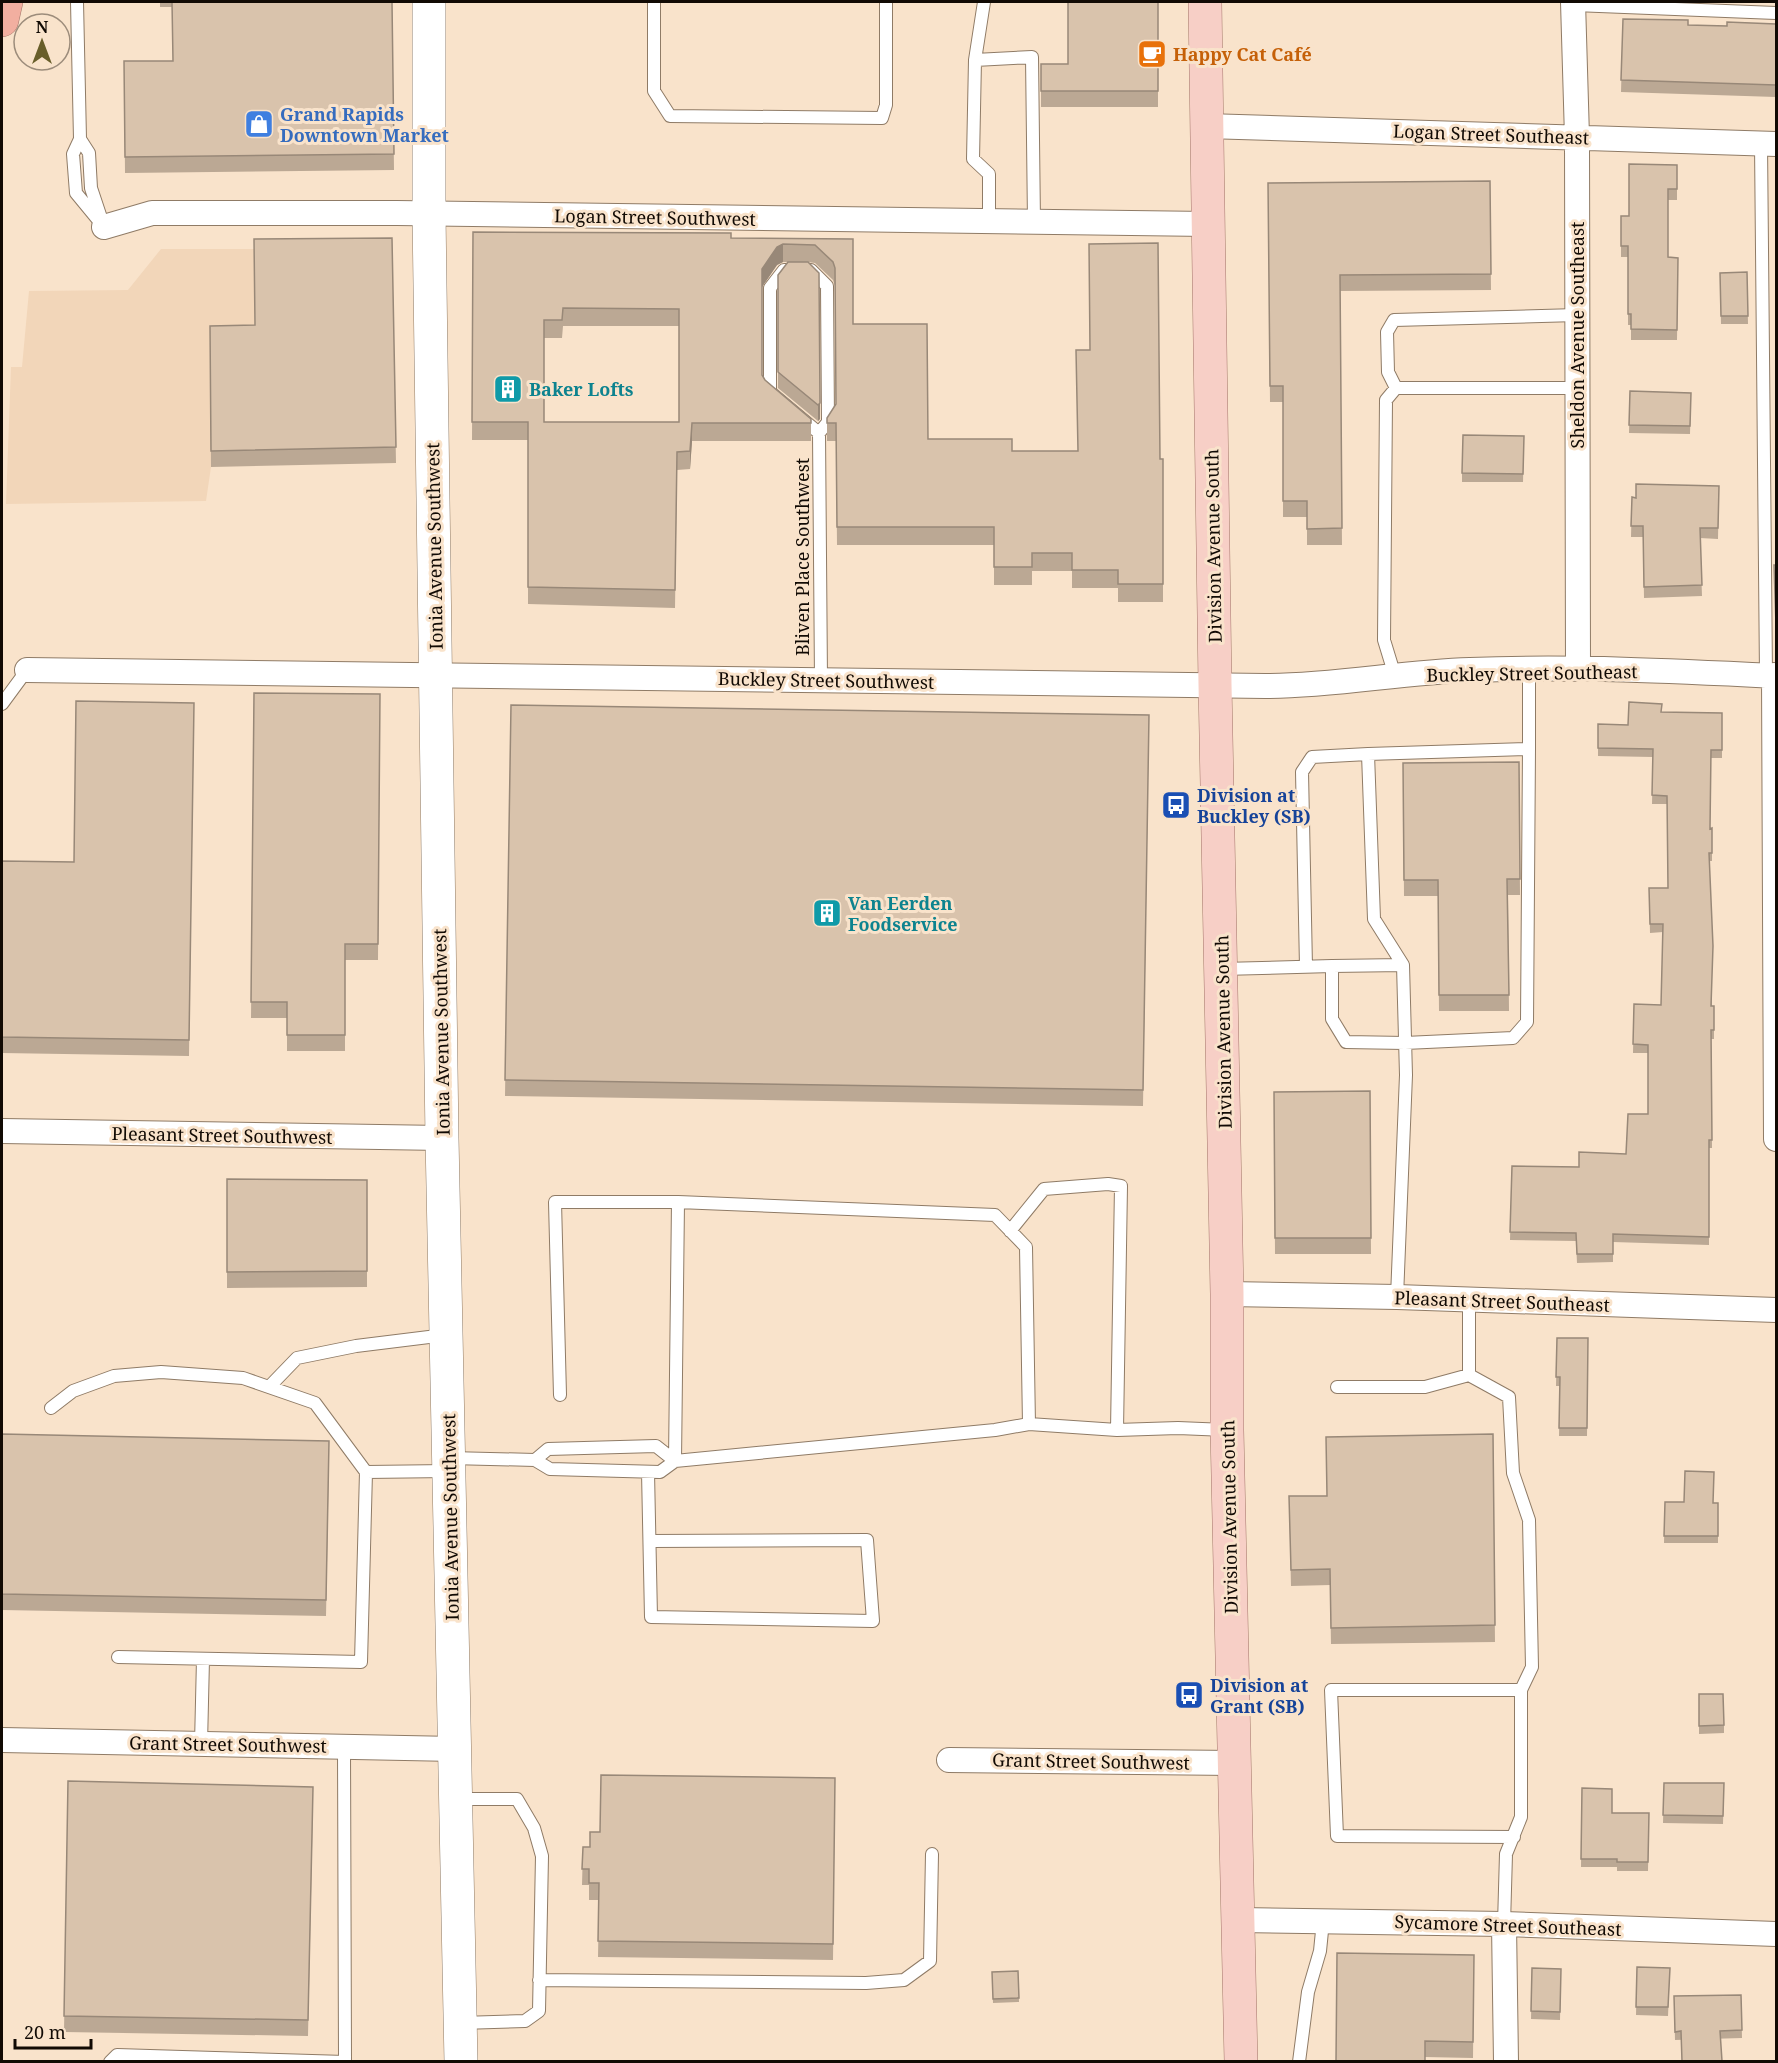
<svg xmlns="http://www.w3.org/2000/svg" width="1778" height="2063" viewBox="0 0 1778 2063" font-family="'Noto Serif',serif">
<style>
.built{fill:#f2d6b9}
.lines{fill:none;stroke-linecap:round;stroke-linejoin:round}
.lane-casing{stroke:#8f7b66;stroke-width:14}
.street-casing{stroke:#8f7b66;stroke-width:26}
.secondary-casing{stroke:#8f7b66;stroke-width:34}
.primary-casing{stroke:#a37569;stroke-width:34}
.highway-casing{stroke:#a37569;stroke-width:34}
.lane{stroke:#fff;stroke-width:12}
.street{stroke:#fff;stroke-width:24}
.secondary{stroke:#fff;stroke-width:33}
.primary{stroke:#f7cfc6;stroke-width:33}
.highway{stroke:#f2afa0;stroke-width:33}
.wall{fill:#bba894;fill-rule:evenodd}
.shaded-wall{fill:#988878}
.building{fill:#d9c3ac;stroke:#988878;stroke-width:1.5;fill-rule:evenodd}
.labels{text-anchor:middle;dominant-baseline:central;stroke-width:6;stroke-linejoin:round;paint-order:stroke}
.food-label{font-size:18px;font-weight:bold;fill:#c56008;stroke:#f9e3cb;text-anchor:start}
.shop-label{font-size:18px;font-weight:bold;fill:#366cbe;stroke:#f9e3cb;text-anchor:start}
.street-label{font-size:18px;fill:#110a04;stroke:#f9e3cb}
.culture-label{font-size:18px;font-weight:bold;fill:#0d838f;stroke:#f9e3cb;text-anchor:start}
.transit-label{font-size:18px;font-weight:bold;fill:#164399;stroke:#f9e3cb;text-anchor:start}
</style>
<rect width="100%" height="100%" fill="#f9e3cb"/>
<path class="built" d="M 161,249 L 254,249 L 255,341 L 211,467 L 206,501 L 6,504 L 11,367 L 22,367 L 29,291 L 128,290 Z"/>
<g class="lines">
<g class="lane-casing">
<path id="lane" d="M 77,2 L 80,139 L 73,154 L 76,193 L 104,227
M 654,2 L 654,91 L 670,116 L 882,118 L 886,105 L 886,2
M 984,2 L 975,60 L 973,159 L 989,174 L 989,221
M 1574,5 L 1776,13
M 975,60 L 1032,57 L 1034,222
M 80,139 L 89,153 L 91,188 L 102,221
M 1761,143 L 1766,675
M 784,270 L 811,270 L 827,286 L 828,422 L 819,433 L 770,392 L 770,288 Z
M 1396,388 L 1388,372 L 1387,332 L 1394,320 L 1577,315
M 819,433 L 821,680
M 1395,676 L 1384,640 L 1386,400 L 1396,388 L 1577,388
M 2,704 L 27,670
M 1332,966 L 1403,965
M 1306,967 L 1302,772 L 1312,757 L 1368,754
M 1222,969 L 1332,966 L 1332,1019 L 1346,1042 L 1405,1043 L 1513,1038 L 1527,1022 L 1529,749
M 678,1202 L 995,1215 L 1026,1247 L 1029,1424 L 995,1430 L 675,1461 Z
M 1010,1231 L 1044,1189 L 1108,1184 L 1121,1186 L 1117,1430
M 1397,1297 L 1406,1075 L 1403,965 L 1374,919 L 1368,754 L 1529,749 L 1529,670
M 1469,1300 L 1469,1375 L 1509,1397 L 1513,1473 L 1529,1520 L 1532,1667 L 1521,1690 L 1521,1817 L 1506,1854 L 1504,1924
M 269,1387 L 297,1358 L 356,1346 L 445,1335
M 1337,1387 L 1425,1387 L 1469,1375
M 560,1395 L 555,1202 L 678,1202
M 51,1408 L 73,1391 L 114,1376 L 161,1372 L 243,1378 L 315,1403 L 366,1472
M 1029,1424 L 1117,1430 L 1178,1428 L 1226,1430
M 450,1458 L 535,1460 L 550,1469 L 660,1472 L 675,1461 L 656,1446 L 548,1449 L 535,1460
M 648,1472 L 651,1617 L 873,1621 L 867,1540 L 650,1541
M 118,1657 L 361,1662 L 366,1472 L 448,1471
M 201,1744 L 203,1659
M 344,1747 L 345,2061
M 456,1799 L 517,1799 L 534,1828 L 542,1856 L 539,2011 L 525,2021 L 461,2023
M 1514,1837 L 1337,1836 L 1331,1690 L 1521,1690
M 539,1980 L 866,1983 L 904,1980 L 930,1961 L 932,1854
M 110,2062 L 117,2055 L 345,2062
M 1299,2062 L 1308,1992 L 1320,1951 L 1323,1921"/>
</g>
<g class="street-casing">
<path id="street" d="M 1573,2 L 1577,137 L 1578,669
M 1206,126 L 1776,144
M 104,227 L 152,213 L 397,213 L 1208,224
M 27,670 L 1265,686 C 1334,686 1402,672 1470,670 C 1572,666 1675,671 1776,676
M 1774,675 L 1776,1139
M 2,1131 L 442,1138
M 1227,1294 L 1397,1297 L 1776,1310
M 2,1740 L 455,1749
M 949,1760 L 1234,1763
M 1239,1920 L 1504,1924 L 1776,1934
M 1504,1924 L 1506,2062"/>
</g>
<g class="secondary-casing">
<path id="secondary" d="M 429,2 L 429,214 L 442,1138 L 461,2062"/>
</g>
<g class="primary-casing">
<path id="primary" d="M 1205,2 L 1215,684 L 1227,1294 L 1227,1430 L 1241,2062"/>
</g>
<g class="highway-casing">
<path id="highway" d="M 2,20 L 6,2"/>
</g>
<use href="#lane" class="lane"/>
<use href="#street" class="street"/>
<use href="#secondary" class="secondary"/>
<use href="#primary" class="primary"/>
<use href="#highway" class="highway"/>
</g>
<path class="wall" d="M 160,2 L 392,2 L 394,170 L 125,173 L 124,61 L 173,61 L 172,7 L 160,7 Z
M 1158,2 L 1158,107 L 1041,107 L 1041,64 L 1068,64 Z
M 1623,19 L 1688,25 L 1727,26 L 1776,24 L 1776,97 L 1621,92 Z
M 1677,165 L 1677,200 L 1668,200 L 1668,257 L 1678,258 L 1677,340 L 1631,340 L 1631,325 L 1628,325 L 1628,257 L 1621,257 L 1621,216 L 1629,216 Z
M 1490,181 L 1491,290 L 1340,291 L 1342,545 L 1307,545 L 1307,517 L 1283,517 L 1283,402 L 1270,402 L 1268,183 Z
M 473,232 L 731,238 L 853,239 L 853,324 L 928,439 L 1012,451 L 1163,459 L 1163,602 L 1118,602 L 1118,588 L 1072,588 L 1072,571 L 1032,571 L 1032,585 L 994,585 L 994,545 L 837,545 L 836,441 L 827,441 L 827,418 L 836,404 L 835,286 L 833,280 L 815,263 L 808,262 L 820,419 L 818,421 L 778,388 L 778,275 L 800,262 L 783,262 L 777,265 L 762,287 L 762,375 L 765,380 L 811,419 L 811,441 L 692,441 L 690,469 L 677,470 L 675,608 L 528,604 L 528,440 L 472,440 ZM 563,326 L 679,326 L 679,422 L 544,422 L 544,338 L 562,338 Z
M 392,238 L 396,463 L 211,467 L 210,326 L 255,325 Z
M 1747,272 L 1748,324 L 1721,324 L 1720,273 Z
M 1630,391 L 1691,393 L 1690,434 L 1629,433 Z
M 1524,436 L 1523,482 L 1462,482 L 1462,473 Z
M 1719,486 L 1718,539 L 1700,538 L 1702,596 L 1644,598 L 1643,537 L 1631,537 L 1632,497 L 1636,498 Z
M 254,693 L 380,694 L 378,960 L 345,960 L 345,1051 L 287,1051 L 287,1018 L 251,1018 Z
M 194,703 L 189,1056 L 2,1053 L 2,861 L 74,862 Z
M 511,705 L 1149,715 L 1143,1106 L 505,1096 Z
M 1662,712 L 1722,713 L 1722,758 L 1711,758 L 1710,829 L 1712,828 L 1712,861 L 1709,861 L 1712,1006 L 1714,1006 L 1714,1039 L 1711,1039 L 1712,1148 L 1709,1148 L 1709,1245 L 1613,1242 L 1613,1262 L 1577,1263 L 1576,1241 L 1510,1240 L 1512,1166 L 1579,1167 L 1626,1154 L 1648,1114 L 1648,1053 L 1633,1053 L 1634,1004 L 1661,1005 L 1663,932 L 1650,933 L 1649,888 L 1668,888 L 1667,804 L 1652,804 L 1653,757 L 1598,756 L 1598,724 L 1628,725 Z
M 1519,762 L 1520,895 L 1508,895 L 1509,1011 L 1439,1011 L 1438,896 L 1404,896 L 1403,763 Z
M 1370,1091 L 1371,1254 L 1275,1254 L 1274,1092 Z
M 227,1179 L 367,1180 L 367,1287 L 227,1288 Z
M 1557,1338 L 1588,1338 L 1587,1436 L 1559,1436 L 1560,1386 L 1556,1386 Z
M 2,1434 L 329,1457 L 326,1616 L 2,1610 Z
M 1493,1434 L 1495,1642 L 1331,1644 L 1330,1585 L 1291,1586 L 1289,1496 L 1327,1496 Z
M 1665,1502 L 1718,1503 L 1718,1543 L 1664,1543 Z
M 1699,1694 L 1724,1725 L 1724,1733 L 1699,1734 Z
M 835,1778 L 833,1960 L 598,1957 L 599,1900 L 589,1900 L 589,1885 L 582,1885 L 583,1847 L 590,1847 L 600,1832 Z
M 68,1781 L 313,1803 L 308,2036 L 64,2032 Z
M 1664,1783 L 1724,1783 L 1723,1824 L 1663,1823 Z
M 1582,1788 L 1612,1813 L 1649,1813 L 1648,1871 L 1617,1871 L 1617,1867 L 1581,1867 Z
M 1474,1955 L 1473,2058 L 1425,2057 L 1336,2061 Z
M 1637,1967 L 1670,1968 L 1668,2016 L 1636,2015 Z
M 1532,1968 L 1561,1969 L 1560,2020 L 1531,2019 Z
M 1018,1971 L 1019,2002 L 993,2003 L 992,1972 Z
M 1741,1995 L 1742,2038 L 1675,2040 L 1674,1996 Z"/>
<path class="shaded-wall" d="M 783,244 L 783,262 L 777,265 L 762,287 L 762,269 L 777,247 Z
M 820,403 L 820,419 L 818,421 L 818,405 Z
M 692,423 L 692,441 L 690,469 L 690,451 Z"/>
<path class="building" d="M 172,2 L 392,2 L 394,154 L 125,157 L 124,61 L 173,61 Z
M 1068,2 L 1158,2 L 1158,91 L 1041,91 L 1041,64 L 1068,64 Z
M 1623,19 L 1688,20 L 1688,25 L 1727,26 L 1727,22 L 1776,24 L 1776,85 L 1621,80 Z
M 1629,164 L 1677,165 L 1677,189 L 1668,189 L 1668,257 L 1678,258 L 1677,330 L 1631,329 L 1631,314 L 1628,314 L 1628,246 L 1621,246 L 1621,216 L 1629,216 Z
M 1490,181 L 1491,274 L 1340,275 L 1342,528 L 1307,529 L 1307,501 L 1283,501 L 1283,386 L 1270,386 L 1268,183 Z
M 473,232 L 731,233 L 731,238 L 853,239 L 853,324 L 927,324 L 928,439 L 1012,439 L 1012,451 L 1078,451 L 1076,350 L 1090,350 L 1089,244 L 1158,243 L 1160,459 L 1163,459 L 1163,584 L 1118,584 L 1118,570 L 1072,570 L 1072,553 L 1032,553 L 1032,567 L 994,567 L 994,527 L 837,527 L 836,423 L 827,423 L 827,418 L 836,404 L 835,268 L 833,262 L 815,245 L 783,244 L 777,247 L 762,269 L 762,375 L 765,380 L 811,419 L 811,423 L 692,423 L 690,451 L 677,452 L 675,590 L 528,587 L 528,422 L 472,422 ZM 563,308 L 679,309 L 679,422 L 544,422 L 544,320 L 562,320 Z
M 392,238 L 396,447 L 211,451 L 210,326 L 255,325 L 254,239 Z
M 788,262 L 808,262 L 819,273 L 820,403 L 818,405 L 778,372 L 778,275 Z
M 1747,272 L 1748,316 L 1721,316 L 1720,273 Z
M 1630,391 L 1691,393 L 1690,426 L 1629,425 Z
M 1463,435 L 1524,436 L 1523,474 L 1462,473 Z
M 1636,484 L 1719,486 L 1718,528 L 1700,528 L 1702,585 L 1644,587 L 1643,526 L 1631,526 L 1632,497 L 1636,498 Z
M 1774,565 L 1776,565 L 1776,625 Z
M 254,693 L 380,694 L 378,944 L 345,944 L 345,1035 L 287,1035 L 287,1002 L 251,1002 Z
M 76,701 L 194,703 L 189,1040 L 2,1037 L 2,861 L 74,862 Z
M 1629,702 L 1662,704 L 1661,712 L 1722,713 L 1722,750 L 1711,750 L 1710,829 L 1712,828 L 1712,853 L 1709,853 L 1713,946 L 1711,1006 L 1714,1006 L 1714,1030 L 1711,1030 L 1712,1140 L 1709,1140 L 1709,1237 L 1613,1234 L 1613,1254 L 1577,1254 L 1576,1233 L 1510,1232 L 1512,1166 L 1579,1167 L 1579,1152 L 1626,1154 L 1628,1114 L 1648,1114 L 1648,1045 L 1633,1044 L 1634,1004 L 1661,1005 L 1663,924 L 1650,924 L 1649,888 L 1668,888 L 1667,796 L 1652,795 L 1653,749 L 1598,748 L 1598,724 L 1628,725 Z
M 511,705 L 1149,715 L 1143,1090 L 505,1080 Z
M 1519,762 L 1520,879 L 1507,879 L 1509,995 L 1439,995 L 1438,880 L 1404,880 L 1403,763 Z
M 1370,1091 L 1371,1238 L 1275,1238 L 1274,1092 Z
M 227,1179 L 367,1180 L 367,1271 L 227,1272 Z
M 1557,1338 L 1588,1338 L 1587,1428 L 1559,1428 L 1560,1377 L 1556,1377 Z
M 2,1434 L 329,1441 L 326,1600 L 2,1594 Z
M 1493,1434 L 1495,1625 L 1331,1628 L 1330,1569 L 1291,1570 L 1289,1496 L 1327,1496 L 1326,1437 Z
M 1685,1471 L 1714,1472 L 1713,1503 L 1718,1503 L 1718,1536 L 1664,1536 L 1665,1502 L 1684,1502 Z
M 1699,1694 L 1723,1694 L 1724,1725 L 1699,1726 Z
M 601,1775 L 835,1778 L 833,1944 L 598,1941 L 599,1883 L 589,1883 L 589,1869 L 582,1869 L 583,1847 L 590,1847 L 590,1832 L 600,1832 Z
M 68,1781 L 313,1787 L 308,2020 L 64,2016 Z
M 1664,1783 L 1724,1783 L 1723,1816 L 1663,1815 Z
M 1582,1788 L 1612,1789 L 1612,1813 L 1649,1813 L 1648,1862 L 1617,1862 L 1617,1859 L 1581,1859 Z
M 1337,1953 L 1474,1955 L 1473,2042 L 1425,2041 L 1425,2061 L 1336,2061 Z
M 1637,1967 L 1670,1968 L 1668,2007 L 1636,2007 Z
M 1532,1968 L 1561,1969 L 1560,2012 L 1531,2011 Z
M 1018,1971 L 1019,1998 L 993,1999 L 992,1972 Z
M 1741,1995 L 1742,2030 L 1720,2031 L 1722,2061 L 1682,2061 L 1681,2031 L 1675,2032 L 1674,1996 Z"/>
<defs>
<g id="cafe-square" transform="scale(1.5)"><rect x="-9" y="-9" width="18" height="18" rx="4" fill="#e8710a" stroke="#f9e3cb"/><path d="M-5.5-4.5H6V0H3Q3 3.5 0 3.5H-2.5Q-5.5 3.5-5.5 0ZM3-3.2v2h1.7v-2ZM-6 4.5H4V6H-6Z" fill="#fff"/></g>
<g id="shop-square" transform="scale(1.5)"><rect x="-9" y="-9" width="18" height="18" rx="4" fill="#3f7fe0" stroke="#f9e3cb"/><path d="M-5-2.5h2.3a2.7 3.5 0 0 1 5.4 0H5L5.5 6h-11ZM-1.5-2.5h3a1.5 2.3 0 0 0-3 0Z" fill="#fff"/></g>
<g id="building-square" transform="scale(1.5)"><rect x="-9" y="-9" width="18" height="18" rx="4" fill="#0f9aa8" stroke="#f9e3cb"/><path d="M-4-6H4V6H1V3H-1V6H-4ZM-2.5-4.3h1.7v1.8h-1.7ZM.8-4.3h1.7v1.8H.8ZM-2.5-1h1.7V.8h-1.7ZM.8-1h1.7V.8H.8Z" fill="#fff"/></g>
<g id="bus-square" transform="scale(1.5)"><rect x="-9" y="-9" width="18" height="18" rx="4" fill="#1a4fb4" stroke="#f9e3cb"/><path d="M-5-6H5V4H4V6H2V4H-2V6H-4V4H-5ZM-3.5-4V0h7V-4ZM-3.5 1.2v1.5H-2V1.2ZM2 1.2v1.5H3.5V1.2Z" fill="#fff"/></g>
</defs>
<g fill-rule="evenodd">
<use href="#cafe-square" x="1152" y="54"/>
<use href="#shop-square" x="259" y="124"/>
<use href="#building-square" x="508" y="389"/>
<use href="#bus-square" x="1176" y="805"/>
<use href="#building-square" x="827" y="913"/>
<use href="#bus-square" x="1189" y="1695"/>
</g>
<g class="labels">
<g class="food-label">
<text x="1173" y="54">Happy Cat Café</text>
</g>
<g class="shop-label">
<text x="280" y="114">Grand Rapids<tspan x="280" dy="21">Downtown Market</tspan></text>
</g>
<g class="street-label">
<text transform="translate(1491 134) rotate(2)">Logan Street Southeast</text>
<text transform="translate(655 217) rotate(1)">Logan Street Southwest</text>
<text transform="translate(1577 335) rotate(-90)">Sheldon Avenue Southeast</text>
<text transform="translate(434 546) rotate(-91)">Ionia Avenue Southwest</text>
<text transform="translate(1213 546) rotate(-91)">Division Avenue South</text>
<text transform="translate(802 557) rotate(-90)">Bliven Place Southwest</text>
<text transform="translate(1532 673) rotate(-1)">Buckley Street Southeast</text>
<text transform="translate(826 680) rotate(1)">Buckley Street Southwest</text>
<text transform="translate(441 1032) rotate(-91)">Ionia Avenue Southwest</text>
<text transform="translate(1223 1032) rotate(-91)">Division Avenue South</text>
<text transform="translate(222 1135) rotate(1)">Pleasant Street Southwest</text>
<text transform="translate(1502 1301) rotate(2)">Pleasant Street Southeast</text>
<text transform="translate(450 1517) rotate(-91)">Ionia Avenue Southwest</text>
<text transform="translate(1229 1517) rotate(-91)">Division Avenue South</text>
<text transform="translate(228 1744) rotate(1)">Grant Street Southwest</text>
<text transform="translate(1091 1761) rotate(1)">Grant Street Southwest</text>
<text transform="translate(1508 1925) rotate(2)">Sycamore Street Southeast</text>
</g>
<g class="culture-label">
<text x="529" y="389">Baker Lofts</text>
<text x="848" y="903">Van Eerden<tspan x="848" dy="21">Foodservice</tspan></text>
</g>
<g class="transit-label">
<text x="1197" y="795">Division at<tspan x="1197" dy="21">Buckley (SB)</tspan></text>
<text x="1210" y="1685">Division at<tspan x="1210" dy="21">Grant (SB)</tspan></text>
</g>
</g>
<rect width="1778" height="2063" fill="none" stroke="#110a04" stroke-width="6"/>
<g transform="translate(42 42)"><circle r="28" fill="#f9e3cb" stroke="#9c8c7b" stroke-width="1.5"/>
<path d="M0-4.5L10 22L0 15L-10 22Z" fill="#685e2a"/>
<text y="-9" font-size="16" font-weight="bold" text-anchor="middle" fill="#110a04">N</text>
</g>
<path d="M15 2039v9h76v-9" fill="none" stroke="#110a04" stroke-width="3"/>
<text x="24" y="2039" font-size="18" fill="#110a04" stroke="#f9e3cb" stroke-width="4.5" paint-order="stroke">20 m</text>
</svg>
